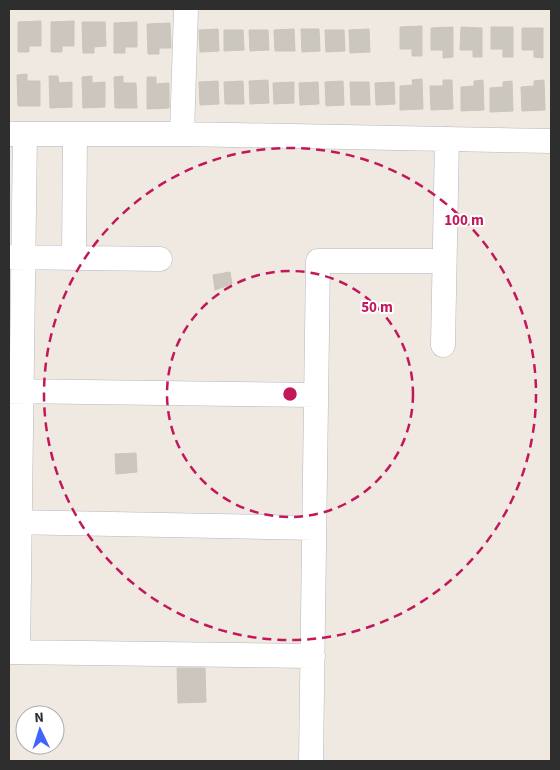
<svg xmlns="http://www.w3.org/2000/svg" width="560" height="770" viewBox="0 0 560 770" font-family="'Source Sans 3',sans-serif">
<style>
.building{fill:#cbc7bf;stroke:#cbc5ba}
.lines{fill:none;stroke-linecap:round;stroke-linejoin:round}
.minor-casing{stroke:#b4b7c1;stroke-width:25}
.minor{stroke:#fff;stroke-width:24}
.ring{fill:none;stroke:#c2185b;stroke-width:2.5;stroke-dasharray:9 6}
.centre{fill:#c2185b;stroke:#fff;stroke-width:2.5}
.ring-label{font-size:15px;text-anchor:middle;font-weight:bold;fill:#c2185b;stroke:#fff;stroke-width:4;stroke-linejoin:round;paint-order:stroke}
</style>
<rect width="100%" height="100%" fill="#efe9e1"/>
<path class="building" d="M 41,21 L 41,46 L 29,46 L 29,52 L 18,52 L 18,22 Z
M 74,21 L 74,46 L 62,46 L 62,52 L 51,52 L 51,22 Z
M 82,22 L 105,22 L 106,46 L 94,47 L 94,53 L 83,53 Z
M 137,22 L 137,47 L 125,47 L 125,53 L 114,53 L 114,23 Z
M 170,23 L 171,48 L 159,48 L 159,54 L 148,54 L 147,24 Z
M 422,26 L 422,56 L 412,56 L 412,49 L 400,49 L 400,27 Z
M 453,27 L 453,57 L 443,58 L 443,50 L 431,50 L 431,28 Z
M 461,27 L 482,28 L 482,57 L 473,57 L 473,50 L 460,50 Z
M 491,27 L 513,27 L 513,57 L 503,57 L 503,49 L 491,49 Z
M 522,28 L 543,28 L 543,58 L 534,57 L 534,50 L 522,50 Z
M 218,29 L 219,51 L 200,52 L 199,30 Z
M 294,29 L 295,51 L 275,51 L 274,30 Z
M 301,29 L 319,29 L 320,51 L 302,52 Z
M 369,29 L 370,52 L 350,53 L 349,30 Z
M 224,30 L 243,30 L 244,50 L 224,51 Z
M 249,30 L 268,30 L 269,50 L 250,51 Z
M 325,30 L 344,30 L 345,51 L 326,52 Z
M 27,74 L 27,81 L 40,81 L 40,106 L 18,106 L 17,75 Z
M 49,76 L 58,76 L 59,83 L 72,82 L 72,107 L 50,108 Z
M 92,76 L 92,83 L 105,82 L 105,107 L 83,108 L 82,77 Z
M 123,76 L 123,83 L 136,83 L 137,108 L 115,108 L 114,77 Z
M 147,77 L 156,77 L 156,84 L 169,83 L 169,108 L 147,109 Z
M 422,79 L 423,109 L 400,110 L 400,86 L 413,85 L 412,80 Z
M 268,80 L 269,103 L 250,104 L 249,81 Z
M 443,80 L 452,80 L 453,109 L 431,110 L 430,86 L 443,86 Z
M 483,80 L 484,110 L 461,111 L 461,87 L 474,86 L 474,81 Z
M 544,80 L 545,110 L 522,111 L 521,87 L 534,86 L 534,81 Z
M 218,81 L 219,104 L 200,105 L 199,82 Z
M 243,81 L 244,104 L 225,104 L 224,82 Z
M 343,81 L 344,105 L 326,106 L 325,82 Z
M 512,81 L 513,111 L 490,112 L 490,88 L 503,87 L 503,82 Z
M 294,82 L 294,103 L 274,104 L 273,83 Z
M 318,82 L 319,104 L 300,105 L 299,83 Z
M 350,82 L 369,82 L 370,105 L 351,105 Z
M 394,82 L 395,104 L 376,105 L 375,83 Z
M 230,272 L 232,284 L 215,290 L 213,275 Z
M 136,453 L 137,472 L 116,474 L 115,454 Z
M 177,668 L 205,668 L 206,702 L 178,703 Z"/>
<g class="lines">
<g class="minor-casing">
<path id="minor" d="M 9,134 L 182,134 L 551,141
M 182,134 L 186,9
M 9,257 L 160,259
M 74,258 L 75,134
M 443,345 L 447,139
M 9,391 L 316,395
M 9,522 L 314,528
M 9,652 L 313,656
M 18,652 L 25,134
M 311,761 L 318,261 L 444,261"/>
</g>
<use href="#minor" class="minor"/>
</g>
<g class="ring">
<circle cx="290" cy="394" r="123"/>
<circle cx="290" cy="394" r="246"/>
</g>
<circle cx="290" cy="394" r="8" class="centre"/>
<g class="ring-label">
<text x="464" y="225">100 m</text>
<text x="377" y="312">50 m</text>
</g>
<rect width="560" height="770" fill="none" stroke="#2e2e2e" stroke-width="20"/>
<g transform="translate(40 730) rotate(356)"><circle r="24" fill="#ffffff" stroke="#ababab"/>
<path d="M0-4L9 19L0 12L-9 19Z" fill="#4264fb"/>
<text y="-8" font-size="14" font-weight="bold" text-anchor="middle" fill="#2e2e2e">N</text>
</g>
</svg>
